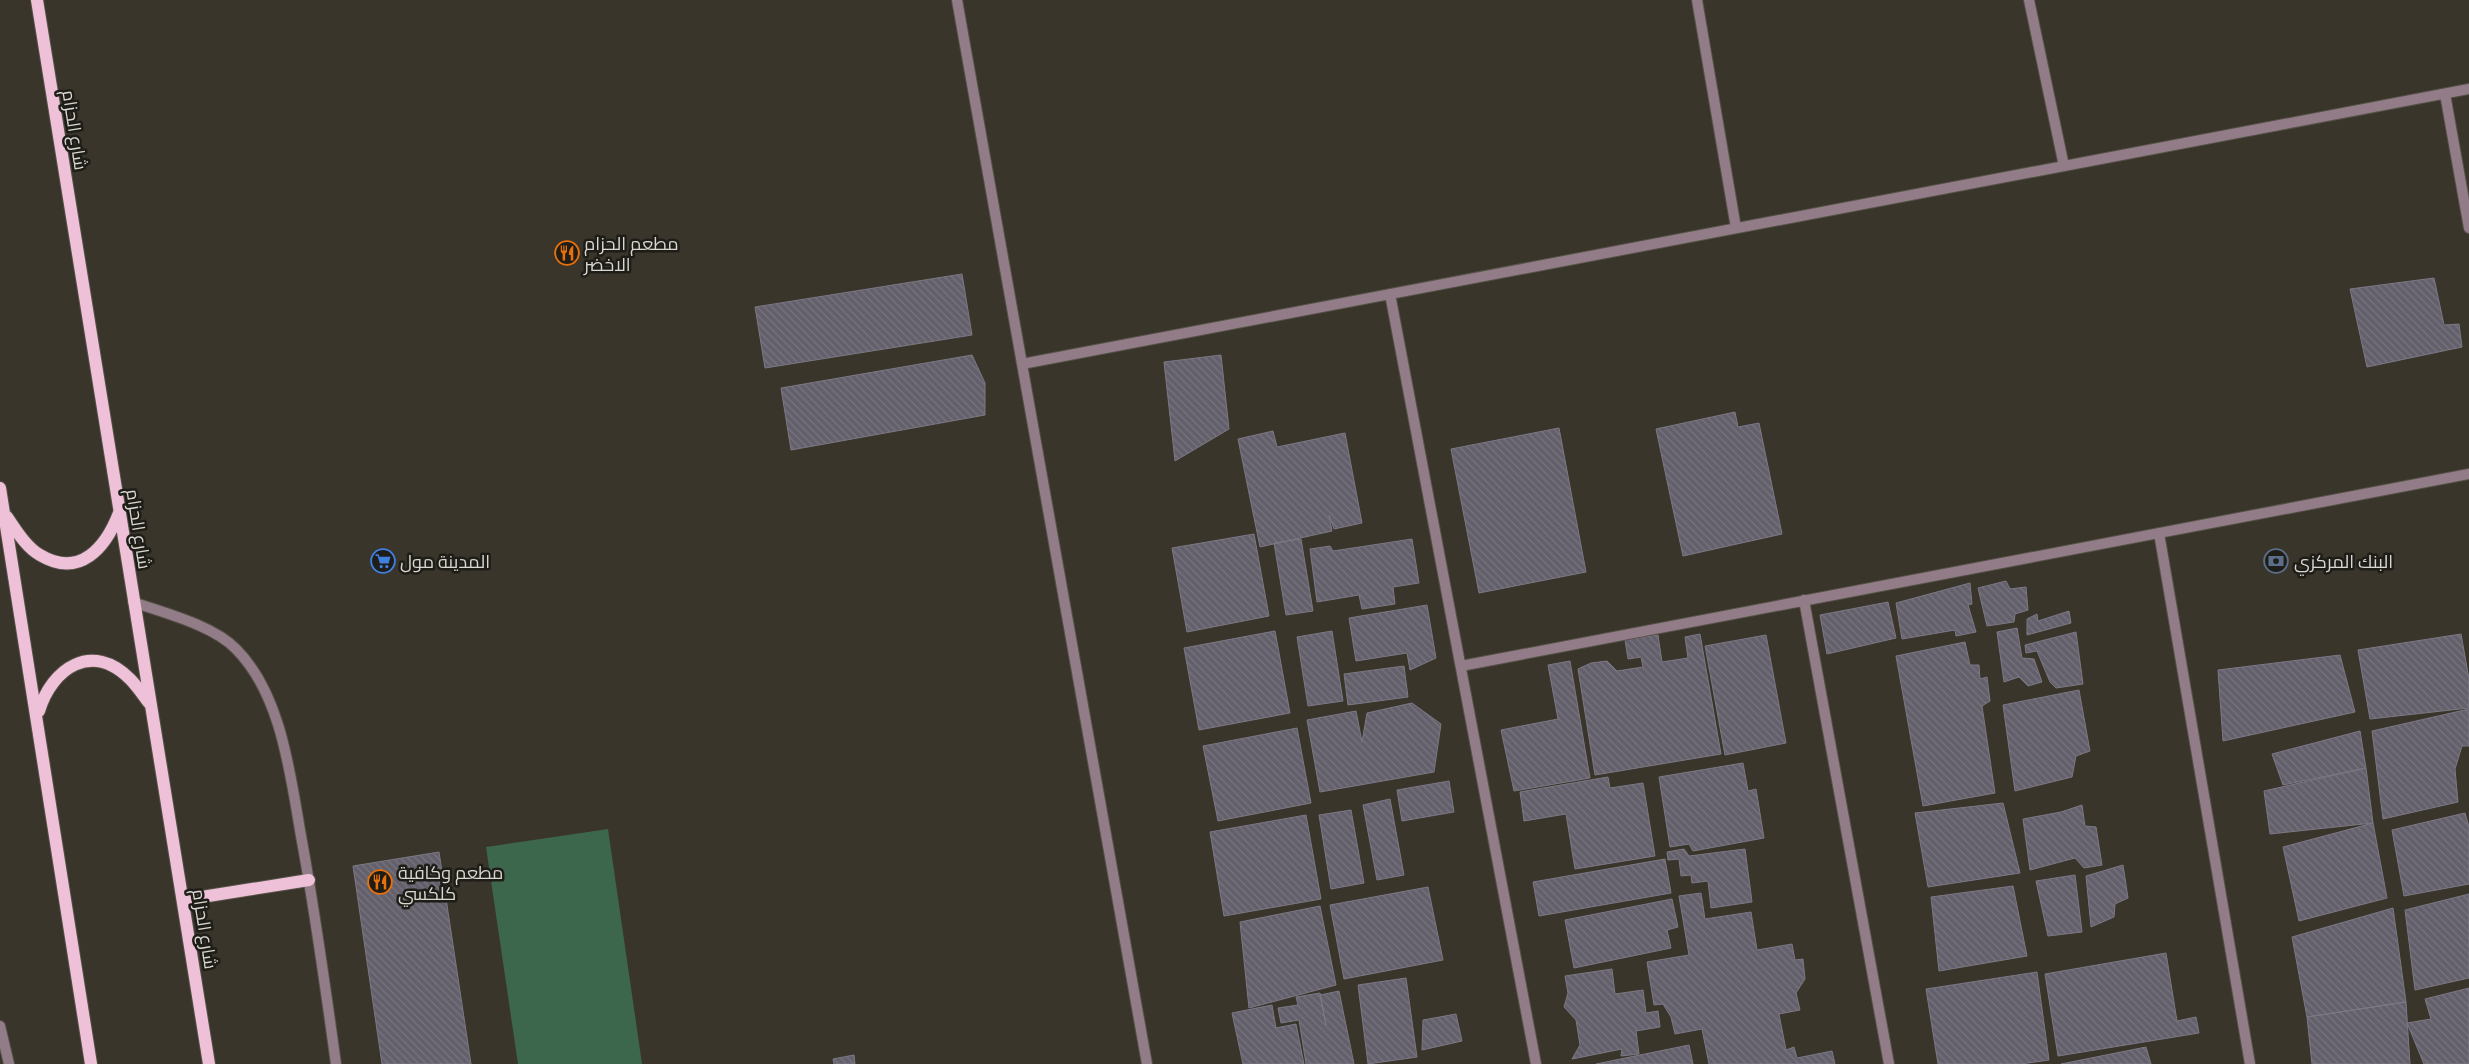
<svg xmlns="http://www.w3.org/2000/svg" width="2469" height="1064" viewBox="0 0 2469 1064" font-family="'Titillium Web',Cairo,sans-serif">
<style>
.green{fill:#3d674c}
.building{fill:url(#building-back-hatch);stroke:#7c7885}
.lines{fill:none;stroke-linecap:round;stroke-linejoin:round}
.service-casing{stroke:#565248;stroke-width:12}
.minor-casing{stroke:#565248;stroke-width:12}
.primary-casing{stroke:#565248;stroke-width:14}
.service{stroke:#927c87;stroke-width:10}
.minor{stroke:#927c87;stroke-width:10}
.primary{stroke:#efc1d8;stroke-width:12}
.labels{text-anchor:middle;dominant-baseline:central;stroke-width:5;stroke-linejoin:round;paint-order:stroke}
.street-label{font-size:18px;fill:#d9d7d0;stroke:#1f1d18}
.poi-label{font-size:18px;fill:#d9d7d0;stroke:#1f1d18;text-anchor:start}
</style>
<defs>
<pattern id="building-back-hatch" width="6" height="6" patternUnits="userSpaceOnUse" patternTransform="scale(1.25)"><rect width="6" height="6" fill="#635f6b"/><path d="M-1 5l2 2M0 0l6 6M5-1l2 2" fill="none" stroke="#79757f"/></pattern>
</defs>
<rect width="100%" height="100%" fill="#39352a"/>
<path class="green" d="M 608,829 L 642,1064 L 518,1064 L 486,847 Z"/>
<path class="building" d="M 962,274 L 972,335 L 765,368 L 755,307 Z
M 2434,278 L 2444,325 L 2459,324 L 2462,347 L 2367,367 L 2350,289 Z
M 972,355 L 985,383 L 985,415 L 791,450 L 781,388 Z
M 1221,355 L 1229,429 L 1175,461 L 1164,362 Z
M 1735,412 L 1738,427 L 1759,423 L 1782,534 L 1683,556 L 1656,429 Z
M 1559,428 L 1586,572 L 1479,593 L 1451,449 Z
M 1273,431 L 1277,447 L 1345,433 L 1362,523 L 1334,529 L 1329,515 L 1332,531 L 1260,547 L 1238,439 Z
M 1254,534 L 1269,616 L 1187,632 L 1172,548 Z
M 1301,539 L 1313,611 L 1286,615 L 1274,543 Z
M 1412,539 L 1419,583 L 1393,587 L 1395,604 L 1362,609 L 1359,595 L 1317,602 L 1310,549 L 1330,546 L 1333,551 Z
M 2006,581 L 2010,589 L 2026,587 L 2028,610 L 2015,614 L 2014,622 L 1987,626 L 1978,588 Z
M 1970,583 L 1972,604 L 1968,605 L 1976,632 L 1956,636 L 1955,630 L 1902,639 L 1896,603 Z
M 1888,602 L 1896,638 L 1827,654 L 1820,615 Z
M 1427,605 L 1436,658 L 1410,670 L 1407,653 L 1356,661 L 1349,618 Z
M 2069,611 L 2071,623 L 2027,635 L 2027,619 L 2037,614 L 2038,621 Z
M 2017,628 L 2022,658 L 2034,659 L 2042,682 L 2028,686 L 2019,677 L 2004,682 L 1997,632 Z
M 1275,631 L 1290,713 L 1199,730 L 1184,648 Z
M 1332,631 L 1343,701 L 1308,706 L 1297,637 Z
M 2076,632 L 2083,684 L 2056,688 L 2050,682 L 2037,651 L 2026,653 L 2025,645 Z
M 1700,634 L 1721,754 L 1595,775 L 1578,669 L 1591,663 L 1607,661 L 1617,671 L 1643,667 L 1641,657 L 1628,659 L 1625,640 L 1658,635 L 1662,662 L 1688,658 L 1685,637 Z
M 2461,634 L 2469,679 L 2469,708 L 2370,719 L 2358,650 Z
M 1766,635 L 1786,743 L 1725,755 L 1705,646 Z
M 1965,642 L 1970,665 L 1979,665 L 1980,679 L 1987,677 L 1990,701 L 1982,706 L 1995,793 L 1923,806 L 1896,656 Z
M 2340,655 L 2355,712 L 2223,741 L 2218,670 Z
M 1570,661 L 1590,778 L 1514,791 L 1501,730 L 1558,719 L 1548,665 Z
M 1404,666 L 1408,697 L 1348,705 L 1344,674 Z
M 2079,690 L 2090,751 L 2076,756 L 2072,777 L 2015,791 L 2003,705 Z
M 1412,703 L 1441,724 L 1434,772 L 1320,792 L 1307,720 L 1356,711 L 1362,742 L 1367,713 Z
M 2469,709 L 2469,746 L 2462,746 L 2455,769 L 2458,802 L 2383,819 L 2372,731 Z
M 1297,728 L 1311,803 L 1218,821 L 1203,746 Z
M 2360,731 L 2366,768 L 2283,785 L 2272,754 Z
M 1743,763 L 1748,791 L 1756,789 L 1764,838 L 1693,851 L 1689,844 L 1670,847 L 1659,777 Z
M 2366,768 L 2373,823 L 2270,834 L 2264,791 Z
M 1608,777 L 1610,788 L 1643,783 L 1655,856 L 1575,869 L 1566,814 L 1524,821 L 1520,792 Z
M 1449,781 L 1454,812 L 1402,821 L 1397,790 Z
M 1390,799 L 1404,875 L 1377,880 L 1363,805 Z
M 2003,803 L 2020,873 L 1928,887 L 1915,813 Z
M 2082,805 L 2085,826 L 2096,827 L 2102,865 L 2084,868 L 2075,858 L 2030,870 L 2023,819 L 2061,812 Z
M 1351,810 L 1364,883 L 1331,889 L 1319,815 Z
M 2465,813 L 2469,827 L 2469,884 L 2404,896 L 2392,830 Z
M 1306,815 L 1321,899 L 1224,916 L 1210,832 Z
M 2373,823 L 2387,898 L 2299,921 L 2283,847 Z
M 1684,849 L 1689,856 L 1745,849 L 1752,902 L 1711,908 L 1708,881 L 1692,883 L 1691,875 L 1681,876 L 1679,859 L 1668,860 L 1667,852 Z
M 439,852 L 471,1064 L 382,1064 L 353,866 Z
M 1665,859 L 1671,893 L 1539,916 L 1533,882 Z
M 2123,865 L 2128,898 L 2115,904 L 2114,917 L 2091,927 L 2086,876 Z
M 2075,875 L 2082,932 L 2048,936 L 2036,881 Z
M 2013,886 L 2027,956 L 1939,971 L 1931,897 Z
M 1428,887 L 1443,960 L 1344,979 L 1330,905 Z
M 1701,893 L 1705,919 L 1751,912 L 1757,950 L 1792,944 L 1795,960 L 1803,959 L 1805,979 L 1796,993 L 1800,1010 L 1779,1014 L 1786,1050 L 1794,1047 L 1797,1058 L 1832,1051 L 1835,1064 L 1709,1064 L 1702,1029 L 1675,1034 L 1671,1017 L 1663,1004 L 1654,1005 L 1647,962 L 1689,955 L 1679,896 Z
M 2469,894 L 2469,978 L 2415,990 L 2405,910 Z
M 1672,899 L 1678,927 L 1667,930 L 1671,948 L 1574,968 L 1565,920 Z
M 1320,906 L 1336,985 L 1249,1008 L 1240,922 Z
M 2393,908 L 2406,1002 L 2307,1017 L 2292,937 Z
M 2166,953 L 2177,1021 L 2196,1017 L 2199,1033 L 2058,1056 L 2045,974 Z
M 1612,969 L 1615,994 L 1643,990 L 1646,1013 L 1658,1011 L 1660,1027 L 1636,1031 L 1639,1054 L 1621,1056 L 1622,1049 L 1572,1059 L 1580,1045 L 1576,1020 L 1564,1007 L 1568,993 L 1565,976 Z
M 2037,972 L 2049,1060 L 2021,1064 L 1938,1064 L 1926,989 Z
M 1406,978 L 1417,1057 L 1368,1064 L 1358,985 Z
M 2469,988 L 2469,1064 L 2424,1064 L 2407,1023 L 2431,1019 L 2425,999 Z
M 1339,991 L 1354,1064 L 1306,1064 L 1299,1020 L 1281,1023 L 1278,1008 L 1298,1005 L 1296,997 L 1320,993 L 1326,1025 L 1320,995 Z
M 2406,1002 L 2410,1064 L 2312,1064 L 2307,1017 Z
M 1272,1005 L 1276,1028 L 1296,1024 L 1304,1064 L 1243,1064 L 1232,1013 Z
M 1456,1014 L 1462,1041 L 1422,1050 L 1423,1020 Z
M 1689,1045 L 1693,1064 L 1596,1064 Z
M 2146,1047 L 2151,1064 L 2061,1064 Z
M 854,1055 L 855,1064 L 834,1064 L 833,1059 Z"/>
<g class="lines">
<g class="service-casing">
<path id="service" d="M 133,602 C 164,613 213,625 236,649 C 284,697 291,783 303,847 C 316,919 326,991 336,1064"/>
</g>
<g class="minor-casing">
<path id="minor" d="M 957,0 L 1147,1064
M 1697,0 L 1736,228
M 2029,0 L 2064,166
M 2445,94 L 2469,228
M 1390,294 L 1536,1064
M 1022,364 L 2469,89
M 2159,533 L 2250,1064
M 1804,600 L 1889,1064
M 1461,666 L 2469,474
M 0,1026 L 9,1064"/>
</g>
<g class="primary-casing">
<path id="primary" d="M 37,0 L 209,1064
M 0,488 L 91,1064
M 7,517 C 16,530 26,547 40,555 C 80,579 106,547 119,513
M 39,711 C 52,668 92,641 130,679 C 137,686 143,695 149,703
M 183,900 L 309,880"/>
</g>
<use href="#service" class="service"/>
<use href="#minor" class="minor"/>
<use href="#primary" class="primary"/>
</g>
<defs>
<g id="restaurant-ring" transform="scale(1.25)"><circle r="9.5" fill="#1f1d18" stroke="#e8710a" stroke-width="1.5"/><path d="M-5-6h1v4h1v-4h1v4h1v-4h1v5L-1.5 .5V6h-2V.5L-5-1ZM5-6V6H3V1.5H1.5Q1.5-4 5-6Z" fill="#e8710a"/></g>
<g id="supermarket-ring" transform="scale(1.25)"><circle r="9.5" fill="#1f1d18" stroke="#3f7fe0" stroke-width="1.5"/><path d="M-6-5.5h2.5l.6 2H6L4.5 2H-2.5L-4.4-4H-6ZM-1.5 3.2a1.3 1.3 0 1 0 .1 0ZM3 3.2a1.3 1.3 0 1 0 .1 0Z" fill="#3f7fe0"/></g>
<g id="bank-ring" transform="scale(1.25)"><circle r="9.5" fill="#1f1d18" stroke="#5c6f8a" stroke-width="1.5"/><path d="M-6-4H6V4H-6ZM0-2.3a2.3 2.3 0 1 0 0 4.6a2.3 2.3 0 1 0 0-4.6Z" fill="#5c6f8a"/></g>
</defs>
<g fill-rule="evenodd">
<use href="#restaurant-ring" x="567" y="253"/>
<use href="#supermarket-ring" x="383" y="561"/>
<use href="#bank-ring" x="2276" y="561"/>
<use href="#restaurant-ring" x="380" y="882"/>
</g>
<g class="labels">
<g class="street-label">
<text transform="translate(75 130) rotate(81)">شارع الحزام</text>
<text transform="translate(139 529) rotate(81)">شارع الحزام</text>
<text transform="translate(205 929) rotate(81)">شارع الحزام</text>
</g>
<g class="poi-label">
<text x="584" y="243">مطعم الحزام<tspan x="584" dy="21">الاخضر</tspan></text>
<text x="400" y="561">المدينة مول</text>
<text x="2294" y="561">البنك المركزي</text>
<text x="398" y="872">مطعم وكافية<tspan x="398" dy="21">كلكسي</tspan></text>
</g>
</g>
</svg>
